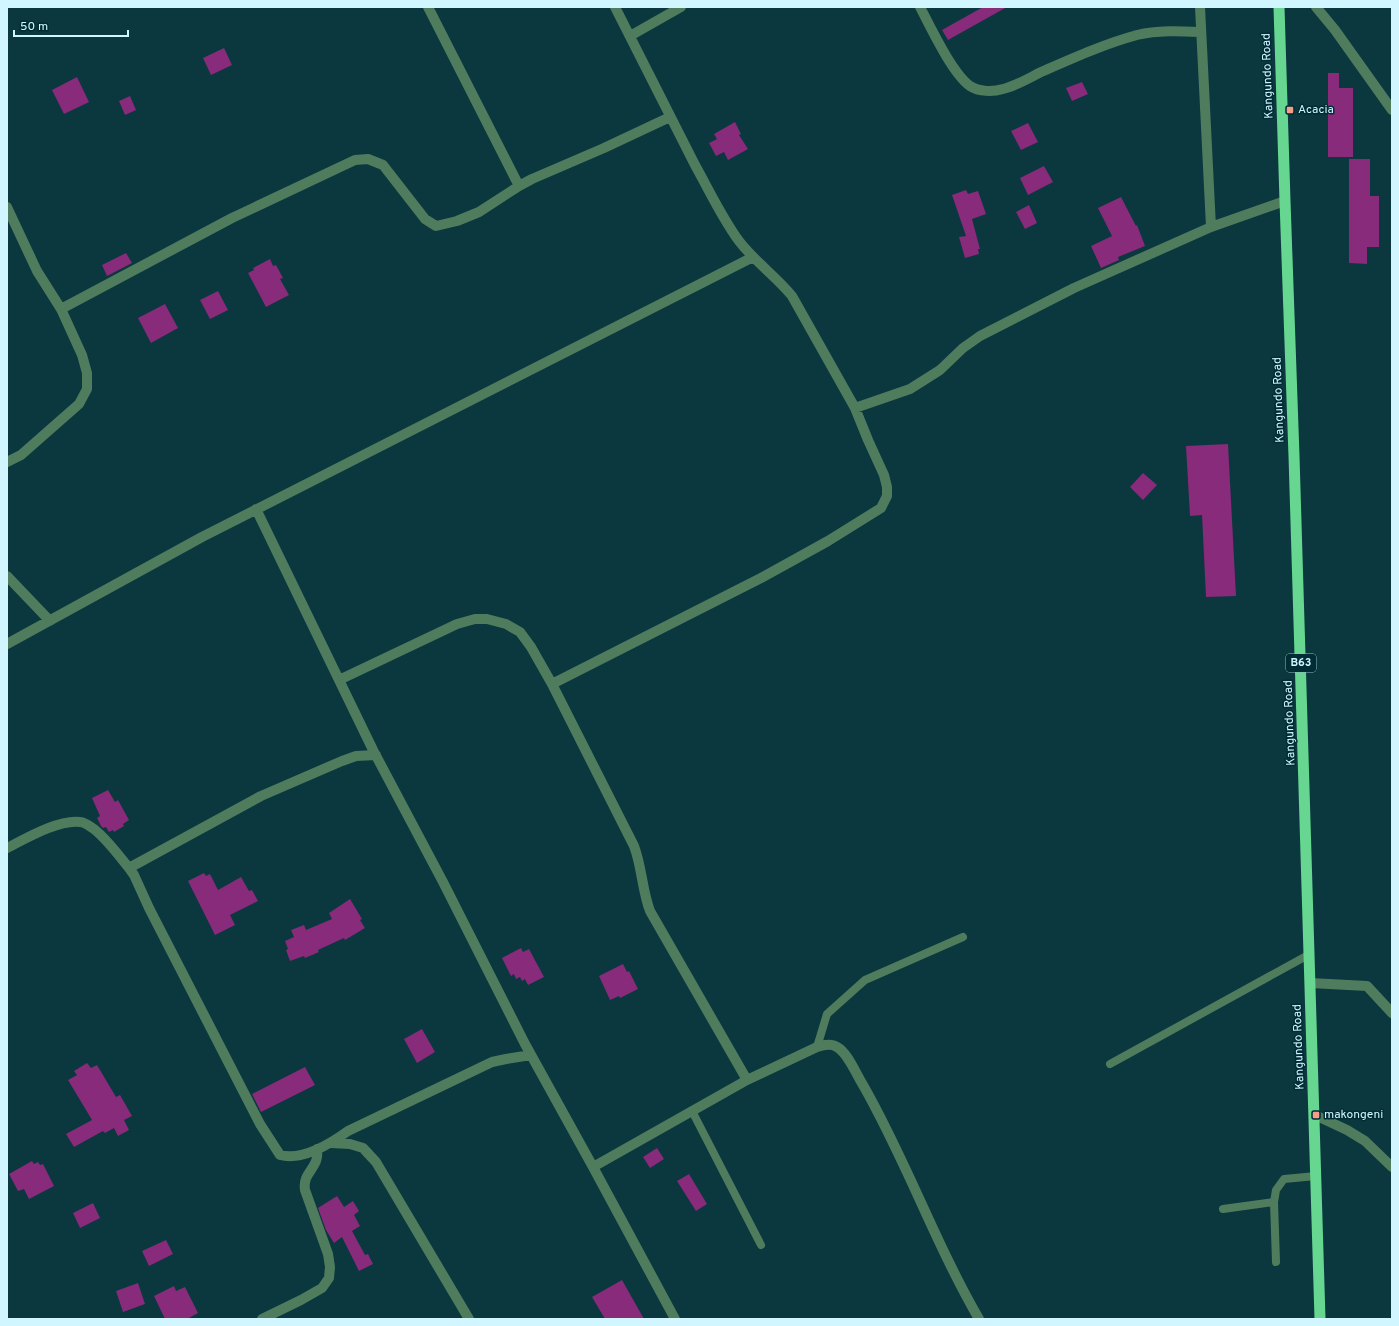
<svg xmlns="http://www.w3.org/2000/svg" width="1399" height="1326" viewBox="0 0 1399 1326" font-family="Overpass,sans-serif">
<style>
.building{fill:#872b7a}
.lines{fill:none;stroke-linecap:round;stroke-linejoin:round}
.service{stroke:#4f7c5d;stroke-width:8}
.minor{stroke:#4f7c5d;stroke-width:10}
.trunk{stroke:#66d690;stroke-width:11}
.poi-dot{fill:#f49e89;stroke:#002c35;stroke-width:1.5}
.labels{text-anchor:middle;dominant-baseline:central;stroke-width:3;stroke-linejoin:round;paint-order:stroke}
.shield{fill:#002c35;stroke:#92b9c2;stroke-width:1}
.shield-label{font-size:11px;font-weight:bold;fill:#d1f6ff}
.street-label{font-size:12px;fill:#d1f6ff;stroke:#002c35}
.poi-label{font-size:12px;fill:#d1f6ff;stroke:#002c35;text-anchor:start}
</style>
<rect width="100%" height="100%" fill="#0b373f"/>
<path class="building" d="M 983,7 L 1007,7 L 948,40 L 942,30 Z
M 224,48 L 232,65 L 211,75 L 203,58 Z
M 1328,73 L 1339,73 L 1339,88 L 1353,88 L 1353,157 L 1328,157 Z
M 77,77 L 89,102 L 64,114 L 52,90 Z
M 1082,82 L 1088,94 L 1072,101 L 1066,88 Z
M 130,96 L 136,110 L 125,115 L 119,101 Z
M 735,122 L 741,134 L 739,135 L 748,149 L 728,160 L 724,152 L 716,156 L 709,143 L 717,139 L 714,134 Z
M 1028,123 L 1038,142 L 1021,150 L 1011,131 Z
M 1349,159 L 1370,159 L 1370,196 L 1379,196 L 1379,247 L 1367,247 L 1367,264 L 1349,263 Z
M 1044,166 L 1053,182 L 1028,195 L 1020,178 Z
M 966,190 L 968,194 L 978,191 L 986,214 L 972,219 L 980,249 L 978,249 L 979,254 L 965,258 L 959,237 L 966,236 L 952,195 Z
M 1121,197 L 1136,226 L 1137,225 L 1145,246 L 1118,257 L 1119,260 L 1101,268 L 1091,246 L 1112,236 L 1098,208 Z
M 1029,205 L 1037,223 L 1025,229 L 1016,212 Z
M 126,253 L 132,263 L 107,276 L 102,265 Z
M 270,259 L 273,266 L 276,265 L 283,278 L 280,279 L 289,295 L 266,307 L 248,273 L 254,270 L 253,268 Z
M 218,291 L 228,310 L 210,319 L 200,300 Z
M 165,304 L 178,328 L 151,343 L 138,318 Z
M 1228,444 L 1236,596 L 1206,597 L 1202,515 L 1190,516 L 1186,446 Z
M 1143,473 L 1157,485 L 1143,500 L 1130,487 Z
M 108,790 L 115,802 L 118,800 L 129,820 L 123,824 L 124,826 L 114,832 L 113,830 L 109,832 L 106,827 L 103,828 L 101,826 L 97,818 L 100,816 L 92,798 Z
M 204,873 L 206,876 L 210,874 L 218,890 L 241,877 L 249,891 L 252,890 L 258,901 L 230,915 L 235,925 L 215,935 L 188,881 Z
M 350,899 L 362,919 L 360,920 L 365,928 L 345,940 L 344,938 L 318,950 L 319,952 L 305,958 L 304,956 L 290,961 L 286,950 L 288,949 L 285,941 L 294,937 L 291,930 L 304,925 L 306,930 L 332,919 L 329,913 Z
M 521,948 L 523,952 L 529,949 L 544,977 L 528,985 L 525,979 L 522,981 L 520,977 L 516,979 L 514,974 L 511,976 L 502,958 Z
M 623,964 L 627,972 L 629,971 L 638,989 L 620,998 L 619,996 L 610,1000 L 599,976 Z
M 422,1029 L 435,1052 L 417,1063 L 404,1039 Z
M 87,1063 L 91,1068 L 97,1065 L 116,1097 L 120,1095 L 132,1116 L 124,1120 L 129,1130 L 118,1136 L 114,1128 L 105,1133 L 103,1131 L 74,1147 L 66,1134 L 92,1120 L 68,1080 L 77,1075 L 74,1071 Z
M 305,1067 L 315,1085 L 261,1112 L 252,1094 Z
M 657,1148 L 664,1159 L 650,1168 L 643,1157 Z
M 32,1161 L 34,1164 L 38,1162 L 40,1165 L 43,1164 L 54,1186 L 29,1199 L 24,1189 L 18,1191 L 9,1174 Z
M 689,1174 L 707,1204 L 696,1211 L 677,1181 Z
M 337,1196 L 344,1207 L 353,1201 L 359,1211 L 354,1215 L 360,1226 L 352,1231 L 365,1255 L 368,1254 L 373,1264 L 359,1271 L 342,1237 L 334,1243 L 326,1230 L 318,1208 Z
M 93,1203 L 100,1218 L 80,1228 L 73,1213 Z
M 166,1240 L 173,1254 L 149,1266 L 142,1251 Z
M 622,1280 L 644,1319 L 605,1319 L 592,1297 Z
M 138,1283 L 145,1304 L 123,1312 L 116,1291 Z
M 174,1286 L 176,1291 L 185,1287 L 198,1313 L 187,1319 L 165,1319 L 154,1296 Z"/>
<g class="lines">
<path class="service" d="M 817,1047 L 827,1014 L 865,980 L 963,937
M 1110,1064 L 1310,954
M 692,1111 L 761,1245
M 1223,1209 L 1274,1202
M 1276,1262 L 1274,1202 L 1276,1190 L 1284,1179 L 1316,1176"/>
<path class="minor" d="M 428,7 L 519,186
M 615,7 C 642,60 668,112 695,165 C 709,190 722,218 739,241 C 755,262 776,276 792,296 L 855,408 L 910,389 L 940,370 L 963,348 L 980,336 L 1074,288 L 1211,227 L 1285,201
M 920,7 C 931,28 952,73 970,86 C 979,92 993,92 1003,89 C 1016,86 1029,78 1041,72 C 1073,58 1104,44 1137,35 C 1158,30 1179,31 1200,32
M 1200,7 L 1211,227
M 1316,7 L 1335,30 L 1392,110
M 630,36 L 681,7
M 7,207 L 37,271 L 61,309 L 82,355 L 87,373 L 87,389 L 79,404 L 21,455 L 7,462
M 61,309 L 232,218 L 355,160 L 368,159 L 383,165 L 425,219 L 436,226 L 457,221 L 479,212 L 519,186 L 532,179 L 604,148 L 670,117
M 256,509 L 373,750 L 443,882 L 525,1044 L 593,1167 L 675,1319
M 7,576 L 50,621
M 7,644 L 202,537 L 753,257
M 339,680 L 457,624 L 475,619 L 487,619 L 506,624 L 520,632 L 531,647 L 552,684 L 634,846 C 642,867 642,890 650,911 L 747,1080
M 552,684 L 761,578 L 828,541 L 881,508 L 887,496 L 887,487 L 884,475 L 868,440 L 855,408
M 376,755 L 356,756 L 342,761 L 261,796 L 129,868 L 134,875 L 149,908 L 260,1124 L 280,1155 C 302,1161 330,1144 348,1131 L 492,1062 L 506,1059 L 531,1055
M 7,848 C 25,839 59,819 80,822 C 83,822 88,825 91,827 C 104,835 119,856 129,868
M 1310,983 L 1367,986 L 1392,1013
M 1315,1115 L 1347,1130 L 1365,1141 L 1392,1167
M 331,1143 L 350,1144 L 363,1148 L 376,1162 L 469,1319
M 593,1167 L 747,1080 L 817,1047 C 823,1045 831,1043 837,1047 C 848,1053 856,1074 863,1085 C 906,1160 935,1243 979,1319
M 262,1319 L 301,1300 L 322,1288 L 329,1278 L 330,1267 L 328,1254 L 305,1190 C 302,1171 320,1169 317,1149"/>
<path class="trunk" d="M 1279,7 L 1285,201 L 1294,456 L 1320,1319"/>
</g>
<g class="poi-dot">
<rect x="1286" y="106" width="8" height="8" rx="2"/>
<rect x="1312" y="1111" width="8" height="8" rx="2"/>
</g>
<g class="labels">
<rect class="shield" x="1286" y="654" width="30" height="18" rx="3"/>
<g class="shield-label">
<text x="1301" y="663">B63</text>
</g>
<g class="street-label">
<text transform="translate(1268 76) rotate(-92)">Kangundo Road</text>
<text transform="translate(1279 400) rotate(-92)">Kangundo Road</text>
<text transform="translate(1290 723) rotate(-92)">Kangundo Road</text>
<text transform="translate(1299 1047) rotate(-92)">Kangundo Road</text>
</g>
<g class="poi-label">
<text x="1298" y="110">Acacia</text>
<text x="1324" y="1115">makongeni</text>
</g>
</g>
<rect width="1399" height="1326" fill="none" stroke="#d1f6ff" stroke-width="16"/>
<path d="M14 30v6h114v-6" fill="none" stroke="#d1f6ff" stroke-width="2"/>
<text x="20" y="30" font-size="12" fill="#d1f6ff" stroke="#002c35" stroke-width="3" paint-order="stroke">50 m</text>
</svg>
